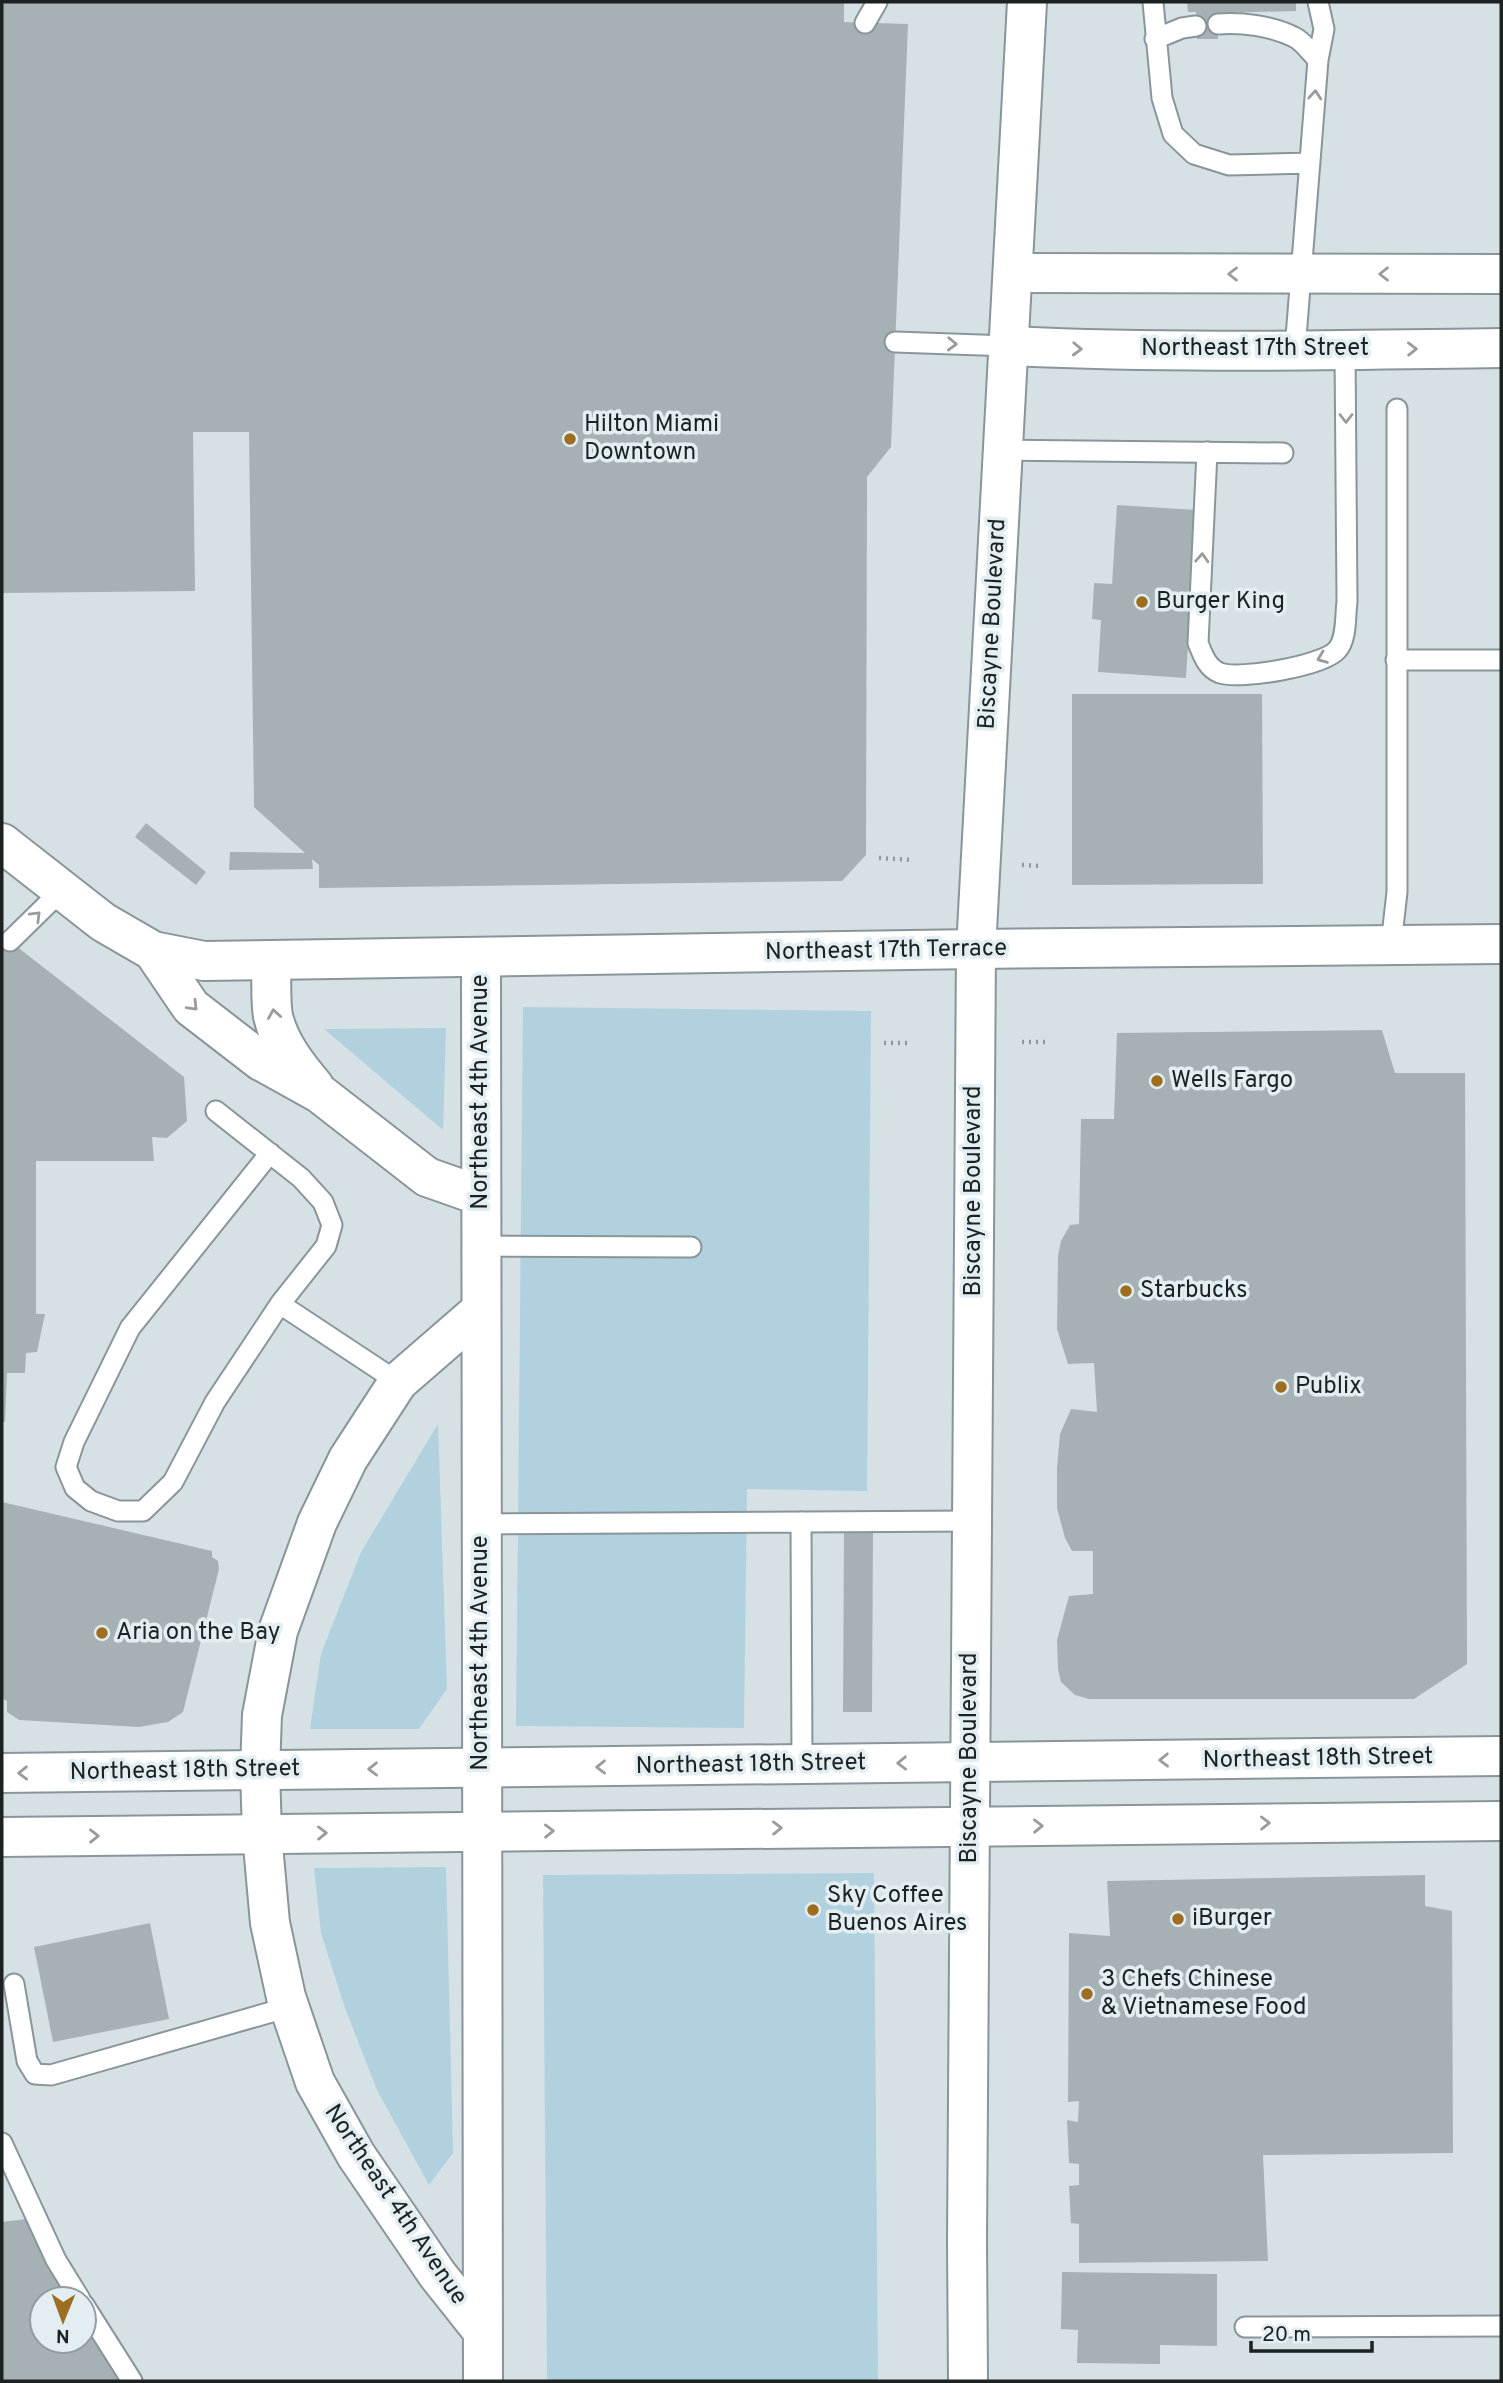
<svg xmlns="http://www.w3.org/2000/svg" width="1503" height="2383" viewBox="0 0 1503 2383" font-family="Overpass,sans-serif">
<style>
.green{fill:#b1d1de}
.building{fill:#a6b1b5}
.lines{fill:none;stroke-linecap:round;stroke-linejoin:round}
.service-casing{stroke:#8a9599;stroke-width:23}
.minor-casing{stroke:#8a9599;stroke-width:42}
.tertiary-casing{stroke:#8a9599;stroke-width:42}
.primary-casing{stroke:#8a9599;stroke-width:42}
.path{stroke:#8f979b;stroke-width:4.5;stroke-dasharray:2 5;stroke-linecap:butt}
.service{stroke:#fff;stroke-width:19}
.minor{stroke:#fff;stroke-width:38}
.tertiary{stroke:#fff;stroke-width:38}
.primary{stroke:#fff;stroke-width:38}
.oneway{stroke:#999b9c}
.poi-dot{fill:#9d6d20;stroke:#e3eef3;stroke-width:2.5}
.labels{text-anchor:middle;dominant-baseline:central;stroke-width:7;stroke-linejoin:round;paint-order:stroke}
.street-label{font-size:24px;fill:#1c2122;stroke:#e3eef3}
.poi-label{font-size:24px;fill:#1c2122;stroke:#e3eef3;text-anchor:start}
</style>
<rect width="100%" height="100%" fill="#d6e1e6"/>
<path class="green" d="M 523,1007 L 871,1011 L 867,1491 L 747,1489 L 744,1728 L 516,1726 Z
M 446,1028 L 443,1130 L 324,1029 Z
M 438,1424 L 447,1689 L 419,1729 L 310,1729 L 321,1654 L 361,1552 Z
M 446,1867 L 453,2153 L 429,2185 L 377,2090 L 345,2008 L 321,1933 L 314,1868 Z
M 874,1873 L 878,2381 L 547,2381 L 543,1875 Z"/>
<path class="building" d="M 2,2 L 844,2 L 844,22 L 908,24 L 891,447 L 867,477 L 866,855 L 842,881 L 319,888 L 319,865 L 312,859 L 313,869 L 229,870 L 230,852 L 305,853 L 254,807 L 249,432 L 193,432 L 195,591 L 2,593 Z
M 1187,2 L 1296,2 L 1296,11 L 1217,13 L 1218,39 L 1197,39 L 1196,12 L 1188,12 Z
M 1117,505 L 1196,510 L 1186,678 L 1098,672 L 1101,620 L 1092,619 L 1094,583 L 1112,584 Z
M 1072,694 L 1262,694 L 1263,884 L 1072,885 Z
M 146,823 L 206,872 L 196,885 L 135,837 Z
M 2,935 L 184,1077 L 187,1121 L 167,1138 L 152,1137 L 154,1161 L 36,1161 L 36,1314 L 45,1314 L 37,1352 L 26,1353 L 25,1373 L 7,1373 L 5,1422 L 2,1422 Z
M 1382,1030 L 1395,1073 L 1465,1073 L 1467,1664 L 1414,1699 L 1089,1699 L 1075,1695 L 1061,1682 L 1058,1669 L 1057,1640 L 1069,1596 L 1093,1594 L 1093,1551 L 1072,1551 L 1065,1538 L 1057,1508 L 1057,1468 L 1060,1434 L 1071,1409 L 1097,1412 L 1094,1363 L 1068,1364 L 1057,1329 L 1058,1256 L 1061,1241 L 1070,1225 L 1079,1224 L 1081,1119 L 1114,1119 L 1117,1033 Z
M 2,1502 L 212,1551 L 212,1557 L 218,1561 L 219,1569 L 183,1712 L 168,1722 L 139,1727 L 19,1720 L 7,1712 L 7,1701 L 2,1698 Z
M 873,1532 L 872,1712 L 843,1712 L 844,1533 Z
M 1425,1875 L 1425,1906 L 1452,1911 L 1453,2153 L 1263,2155 L 1268,2261 L 1079,2263 L 1079,2224 L 1071,2223 L 1069,2186 L 1079,2185 L 1079,2164 L 1069,2163 L 1067,2120 L 1078,2122 L 1079,2101 L 1068,2102 L 1069,1933 L 1110,1936 L 1107,1881 Z
M 150,1923 L 169,2019 L 53,2042 L 34,1947 Z
M 26,2219 L 76,2299 L 42,2299 L 42,2341 L 84,2341 L 84,2312 L 127,2381 L 2,2381 L 2,2222 Z
M 1062,2272 L 1217,2274 L 1217,2346 L 1160,2345 L 1160,2364 L 1077,2363 L 1078,2330 L 1061,2329 Z"/>
<g class="lines">
<g class="service-casing">
<path id="service" d="M 1153,2 L 1162,98 L 1173,134 L 1194,154 L 1229,165 L 1310,163
M 865,23 L 877,2
M 1218,24 C 1242,22 1272,26 1294,37 C 1303,41 1311,53 1318,60 L 1295,350
M 1155,39 L 1182,28 L 1196,26
M 1318,60 L 1324,29 L 1318,2
M 895,342 L 1009,346
M 1003,450 L 1283,453
M 1207,452 L 1198,643 C 1203,655 1207,668 1220,673 C 1240,680 1323,666 1337,650 C 1347,639 1345,617 1347,602 L 1345,350
M 1396,660 L 1501,660
M 10,941 L 62,890
M 1391,945 L 1397,892 L 1397,409
M 216,1111 L 301,1178 L 323,1202 L 332,1225 L 326,1246 L 280,1304
M 270,1153 L 130,1328 L 74,1442 L 66,1467 L 75,1488 L 91,1501 L 118,1511 L 143,1511 L 173,1482 L 215,1402 L 280,1304 L 398,1382
M 481,1246 L 691,1247
M 801,1522 L 802,1764
M 481,1524 L 972,1521
M 14,1984 L 27,2061 L 35,2074 L 51,2075 L 289,2007
M 2,2143 L 56,2260 L 80,2299
M 84,2305 L 132,2381
M 1245,2327 L 1501,2326"/>
</g>
<g class="minor-casing">
<path id="minor" d="M 1013,273 L 1501,274
M 1009,346 C 1173,354 1337,350 1501,348
M 976,949 L 1501,944
M 153,951 L 191,1007 L 261,1061 L 319,1093 L 427,1177 L 481,1196
M 481,958 L 483,2381
M 271,961 C 272,979 270,999 273,1016 C 279,1043 297,1066 314,1086
M 481,1310 L 398,1382 L 348,1459 L 317,1523 L 278,1631 L 262,1715 L 260,1770 L 262,1834 L 270,1923 L 286,1997 L 315,2082 L 356,2155 L 437,2274 L 483,2332"/>
</g>
<g class="tertiary-casing">
<path id="tertiary" d="M 2,843 L 103,922 L 153,951 L 204,961 L 976,949
M 2,1773 L 1501,1756
M 2,1837 L 1501,1821"/>
</g>
<g class="primary-casing">
<path id="primary" d="M 968,2381 L 967,2241 L 976,949 L 1027,2"/>
</g>
<path class="path" d="M 879,858 L 913,860
M 1022,865 L 1042,866
M 1022,1042 L 1048,1042
M 884,1043 L 912,1043"/>
<use href="#service" class="service"/>
<use href="#minor" class="minor"/>
<use href="#tertiary" class="tertiary"/>
<use href="#primary" class="primary"/>
</g>
<defs><path id="oneway-chevron" d="M-2-3.5L2.5 0L-2 3.5" fill="none" stroke-width="1.6" stroke-linecap="round" stroke-linejoin="round" transform="scale(1.75)"/></defs>
<g class="oneway">
<use href="#oneway-chevron" transform="translate(1315 95) rotate(-86)"/>
<use href="#oneway-chevron" transform="translate(1233 274) rotate(-180)"/>
<use href="#oneway-chevron" transform="translate(1384 274) rotate(180)"/>
<use href="#oneway-chevron" transform="translate(952 344) rotate(2)"/>
<use href="#oneway-chevron" transform="translate(1077 349) rotate(2)"/>
<use href="#oneway-chevron" transform="translate(1412 349) rotate(-1)"/>
<use href="#oneway-chevron" transform="translate(1346 418) rotate(90)"/>
<use href="#oneway-chevron" transform="translate(1202 558) rotate(-87)"/>
<use href="#oneway-chevron" transform="translate(1322 658) rotate(159)"/>
<use href="#oneway-chevron" transform="translate(36 916) rotate(-45)"/>
<use href="#oneway-chevron" transform="translate(193 1006) rotate(46)"/>
<use href="#oneway-chevron" transform="translate(274 1014) rotate(-99)"/>
<use href="#oneway-chevron" transform="translate(1164 1760) rotate(179)"/>
<use href="#oneway-chevron" transform="translate(902 1763) rotate(179)"/>
<use href="#oneway-chevron" transform="translate(601 1767) rotate(179)"/>
<use href="#oneway-chevron" transform="translate(373 1769) rotate(179)"/>
<use href="#oneway-chevron" transform="translate(23 1773) rotate(179)"/>
<use href="#oneway-chevron" transform="translate(1265 1823) rotate(-1)"/>
<use href="#oneway-chevron" transform="translate(1038 1826) rotate(-1)"/>
<use href="#oneway-chevron" transform="translate(777 1828) rotate(-1)"/>
<use href="#oneway-chevron" transform="translate(549 1831) rotate(-1)"/>
<use href="#oneway-chevron" transform="translate(322 1833) rotate(-1)"/>
<use href="#oneway-chevron" transform="translate(94 1836) rotate(-1)"/>
</g>
<g class="poi-dot">
<circle cx="570" cy="439" r="7"/>
<circle cx="1142" cy="602" r="7"/>
<circle cx="1157" cy="1081" r="7"/>
<circle cx="1126" cy="1291" r="7"/>
<circle cx="1281" cy="1387" r="7"/>
<circle cx="102" cy="1633" r="7"/>
<circle cx="813" cy="1910" r="7"/>
<circle cx="1178" cy="1919" r="7"/>
<circle cx="1087" cy="1994" r="7"/>
</g>
<g class="labels">
<g class="street-label">
<text x="1255" y="349">Northeast 17th Street</text>
<text transform="translate(993 624) rotate(-87)">Biscayne Boulevard</text>
<text transform="translate(886 951) rotate(-1)">Northeast 17th Terrace</text>
<text transform="translate(481 1092) rotate(-90)">Northeast 4th Avenue</text>
<text transform="translate(974 1191) rotate(-90)">Biscayne Boulevard</text>
<text transform="translate(481 1653) rotate(-90)">Northeast 4th Avenue</text>
<text transform="translate(970 1758) rotate(-90)">Biscayne Boulevard</text>
<text transform="translate(1318 1759) rotate(-1)">Northeast 18th Street</text>
<text transform="translate(751 1765) rotate(-1)">Northeast 18th Street</text>
<text transform="translate(185 1771) rotate(-1)">Northeast 18th Street</text>
<text transform="translate(395 2205) rotate(56)">Northeast 4th Avenue</text>
</g>
<g class="poi-label">
<text x="584" y="425">Hilton Miami<tspan x="584" dy="28">Downtown</tspan></text>
<text x="1156" y="602">Burger King</text>
<text x="1171" y="1081">Wells Fargo</text>
<text x="1140" y="1291">Starbucks</text>
<text x="1295" y="1387">Publix</text>
<text x="116" y="1633">Aria on the Bay</text>
<text x="827" y="1896">Sky Coffee<tspan x="827" dy="28">Buenos Aires</tspan></text>
<text x="1192" y="1919">iBurger</text>
<text x="1101" y="1980">3 Chefs Chinese<tspan x="1101" dy="28">&amp; Vietnamese Food</tspan></text>
</g>
</g>
<rect width="1503" height="2383" fill="none" stroke="#1c2122" stroke-width="7"/>
<g transform="translate(63 2320) rotate(181)"><circle r="33" fill="#e3eef3" stroke="#939c9f" stroke-width="2"/>
<path d="M0-5L12 26L0 18L-12 26Z" fill="#9d6d20"/>
<text y="-10" font-size="19" font-weight="bold" text-anchor="middle" fill="#1c2122">N</text>
</g>
<path d="M1251 2341v10h121v-10" fill="none" stroke="#1c2122" stroke-width="3.5"/>
<text x="1262" y="2341" font-size="21" fill="#1c2122" stroke="#e3eef3" stroke-width="5" paint-order="stroke">20 m</text>
</svg>
